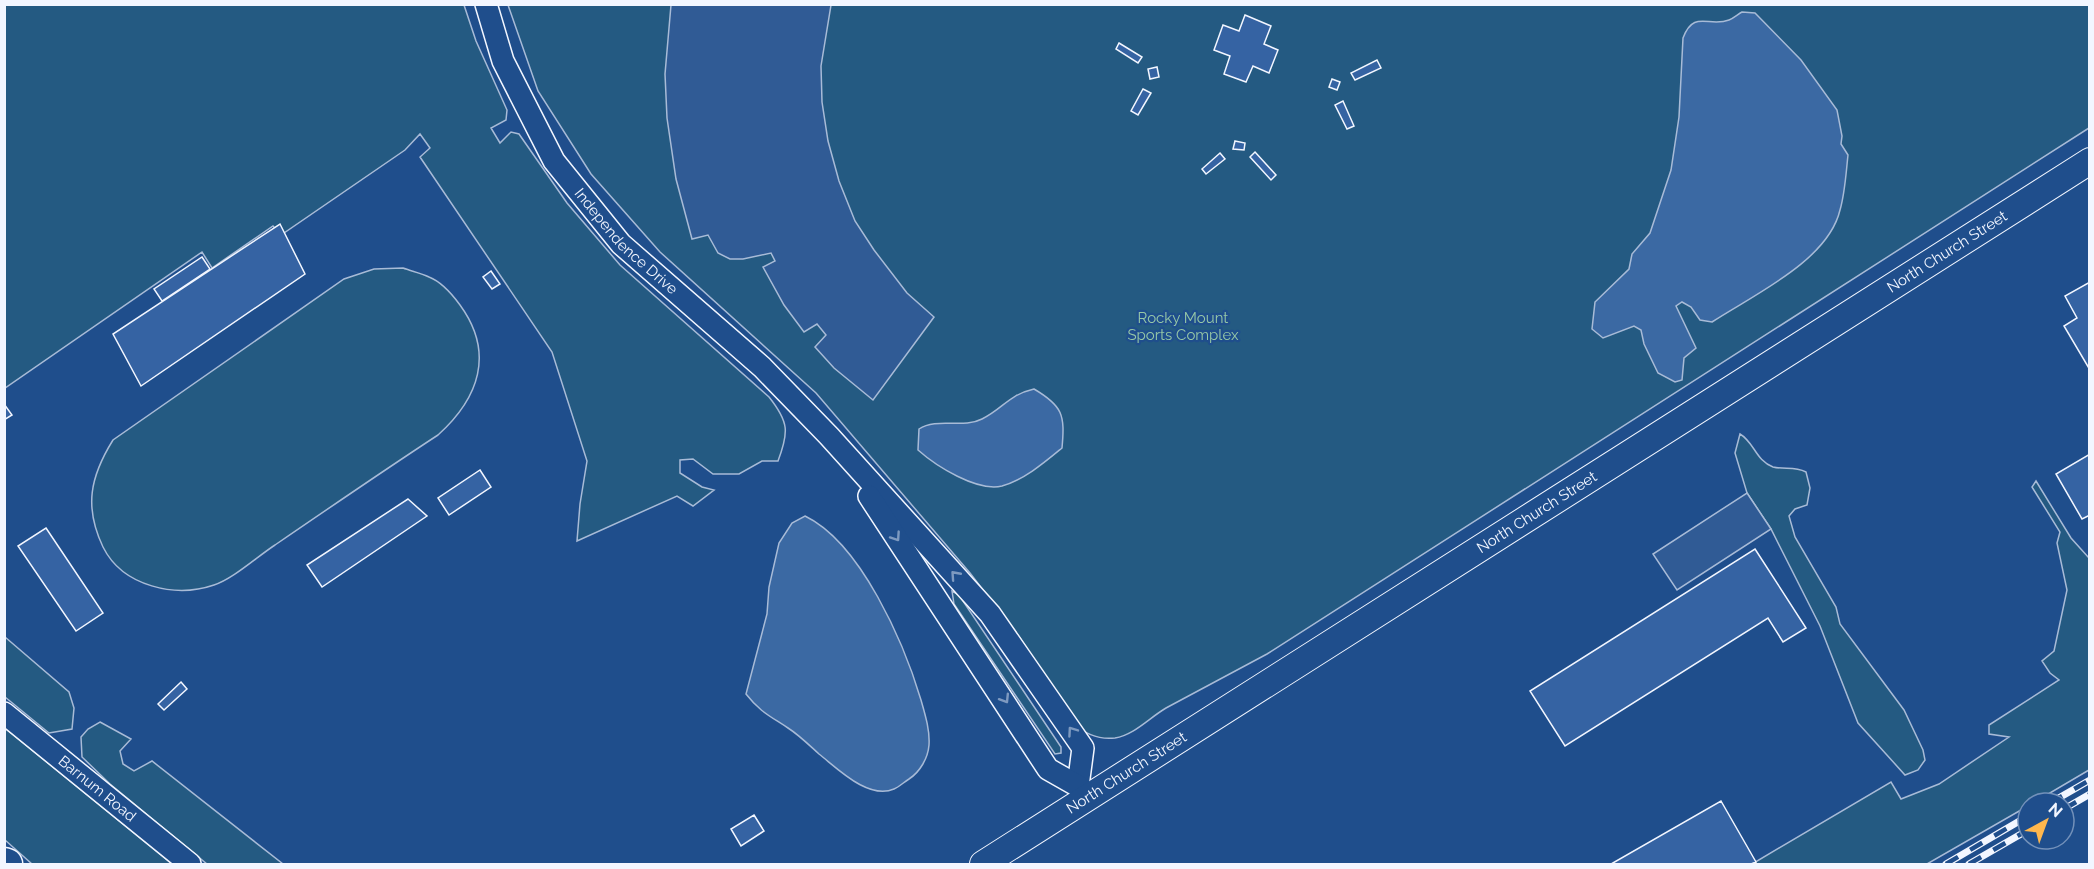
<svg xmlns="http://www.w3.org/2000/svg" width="2094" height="869" viewBox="0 0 2094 869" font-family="Raleway,sans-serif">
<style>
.green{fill:#245a82;stroke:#a8bbd7;stroke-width:1.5}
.parking{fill:#305b95;stroke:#a8bbd7;stroke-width:1.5}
.water{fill:#3b69a3;stroke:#a8bbd7;stroke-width:1.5}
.building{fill:#3563a3;stroke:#f2f6ff;stroke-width:1.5}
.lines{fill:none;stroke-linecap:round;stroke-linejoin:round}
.minor-casing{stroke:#f2f6ff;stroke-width:24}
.major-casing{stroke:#f2f6ff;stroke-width:28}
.highway-casing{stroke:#f2f6ff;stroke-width:33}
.minor{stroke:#1f4e8c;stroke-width:21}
.major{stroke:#1f4e8c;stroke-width:26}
.highway{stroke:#1f4e8c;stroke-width:30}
.rail-casing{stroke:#f2f6ff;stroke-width:7}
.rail{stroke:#1f4e8c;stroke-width:4.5;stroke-dasharray:14;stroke-linecap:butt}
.oneway{stroke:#7e9ac0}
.labels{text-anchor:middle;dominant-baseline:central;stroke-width:4.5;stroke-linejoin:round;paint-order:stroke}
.street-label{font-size:15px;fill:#f2f6ff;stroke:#1f4e8c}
.park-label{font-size:15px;fill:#97c8a6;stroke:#1f4e8c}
</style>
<rect width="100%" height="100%" fill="#1f4e8c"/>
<path class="green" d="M 4,5 L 464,5 L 476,41 L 507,110 L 506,120 L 491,128 L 500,143 L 511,132 L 519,134 L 567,203 L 620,265 L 769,397 C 789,422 789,432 778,461 L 762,461 L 739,474 L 713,474 L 693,459 L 680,460 L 680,473 L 702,487 L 714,490 L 693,506 L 677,496 L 577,541 L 580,504 L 587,461 L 552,352 L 420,157 L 430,148 L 420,134 L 405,150 L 281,235 L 273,226 L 212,268 L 202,252 L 5,388 Z
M 508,5 L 2089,5 L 2089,128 L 1267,654 C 1234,672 1199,690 1166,708 C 1149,718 1134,735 1115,738 C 1098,740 1085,734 1073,723 L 1020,638 L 970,573 L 816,393 L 660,252 L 591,174 L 538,91 Z
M 403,268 C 411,271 421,273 429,277 C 442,282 452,294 460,305 C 495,353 479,398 438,435 C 383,471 329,508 275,545 C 258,556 233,579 214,585 C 176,598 123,587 103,547 C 84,507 90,477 113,440 L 344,279 L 374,269 Z
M 1740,434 C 1754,442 1756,461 1773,467 C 1785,470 1794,466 1806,472 L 1810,488 L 1807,505 L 1795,509 L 1789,516 L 1795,537 L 1836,607 L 1840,624 L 1904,710 L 1923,750 L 1925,760 L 1918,770 L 1905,775 L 1858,723 L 1820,626 L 1771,529 L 1747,493 L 1735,453 Z
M 2036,481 L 2071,538 L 2089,558 L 2089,770 L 2033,803 L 2028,803 L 2028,806 L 1927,864 L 1752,864 L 1891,782 L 1901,799 L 1939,784 L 2009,737 L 1989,734 L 1989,725 L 2059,680 L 2050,673 L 2042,661 L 2054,651 L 2067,590 L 2057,543 L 2060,532 L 2032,487 Z
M 952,591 L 959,595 L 1061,747 L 1061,753 L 1055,754 L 954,604 Z
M 5,637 L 69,692 L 74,708 L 72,729 L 49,733 L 5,697 Z
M 100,722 L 131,739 L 120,751 L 123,764 L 134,771 L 152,761 L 283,864 L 207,864 L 110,784 L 82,757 L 81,737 L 88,729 Z
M 5,728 L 172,864 L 32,864 L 5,840 Z"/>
<path class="parking" d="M 671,5 L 831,5 L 821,66 L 822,102 L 828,141 L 839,181 L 855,221 L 874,250 L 907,293 L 934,317 L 873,400 L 834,368 L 815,347 L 826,335 L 817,324 L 804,332 L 784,305 L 763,267 L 775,261 L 771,253 L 743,259 L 730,259 L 718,253 L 708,235 L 692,239 L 676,179 L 667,118 L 665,74 Z
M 1747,493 L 1771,529 L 1677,590 L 1653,554 Z"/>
<path class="water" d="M 1742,12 L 1755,13 L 1801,60 L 1837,110 L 1842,136 L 1841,144 L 1848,155 C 1846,173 1845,193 1840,210 C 1828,261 1753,295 1712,322 L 1700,320 L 1691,307 L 1682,302 L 1676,306 L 1696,348 L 1684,358 L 1682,380 L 1675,382 L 1658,373 L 1644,344 L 1641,330 L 1634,326 L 1603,338 L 1592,329 L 1595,302 L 1629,269 L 1632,254 L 1650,233 L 1671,170 L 1679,117 L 1683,38 C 1694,9 1709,28 1729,20 C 1734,18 1738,14 1742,12 Z
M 1034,389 C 1063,406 1065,415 1062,448 C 1045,462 1024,480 1002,486 C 977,492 936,466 918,450 L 919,429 C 937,417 963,429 982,419 C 1004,408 1008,395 1034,389 Z
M 805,516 C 861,543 904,643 921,700 C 925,714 930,730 929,745 C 928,758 920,772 909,779 C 904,782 899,787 894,789 C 868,800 837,768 819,754 C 809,745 799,735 788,728 C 770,716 760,712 746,694 L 767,614 L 769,587 L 779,543 L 792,523 Z"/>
<path class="building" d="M 1245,15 L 1271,26 L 1264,44 L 1278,50 L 1269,73 L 1253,66 L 1246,82 L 1224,74 L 1230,56 L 1214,50 L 1223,25 L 1239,31 Z
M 1119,43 L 1142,57 L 1138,63 L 1116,49 Z
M 1377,60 L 1381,68 L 1355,80 L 1351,73 Z
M 1157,67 L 1159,77 L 1150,79 L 1148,69 Z
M 1332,79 L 1340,82 L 1337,90 L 1329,87 Z
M 1143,89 L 1151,93 L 1138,115 L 1131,111 Z
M 1343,101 L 1354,126 L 1347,129 L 1335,105 Z
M 1235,141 L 1245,143 L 1244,150 L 1233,149 Z
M 1255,152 L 1276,175 L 1271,180 L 1250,157 Z
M 1220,153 L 1225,159 L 1206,174 L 1202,169 Z
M 280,224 L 305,274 L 141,386 L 113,334 Z
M 202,257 L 210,269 L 162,301 L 154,289 Z
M 491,271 L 500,284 L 492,289 L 483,277 Z
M 2090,282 L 2090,370 L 2064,326 L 2077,318 L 2065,296 Z
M 4,404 L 12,415 L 4,420 Z
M 2090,454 L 2090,515 L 2082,519 L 2056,474 Z
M 480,470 L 491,487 L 449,515 L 438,498 Z
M 408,499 L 427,516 L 322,587 L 307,565 Z
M 46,528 L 103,613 L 76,631 L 18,546 Z
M 1755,549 L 1806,628 L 1783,642 L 1768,618 L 1565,746 L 1530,691 Z
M 181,682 L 187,689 L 164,710 L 158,704 Z
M 1721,801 L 1756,862 L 1751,864 L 1611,864 Z
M 754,815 L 764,831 L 741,846 L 731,829 Z"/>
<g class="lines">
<g class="minor-casing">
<g id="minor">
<path id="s1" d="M 486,4 L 503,61 L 554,161 L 621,244 L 762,367 L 829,436 L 990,614 L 1083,748 L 1078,786"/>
<path d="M 869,496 L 1048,769 L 1078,786 L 1085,797"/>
<path id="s2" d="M 4,713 L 190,864"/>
</g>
</g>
<g class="major-casing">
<g id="major">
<path id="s3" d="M 983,864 L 2090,161"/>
</g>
</g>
<g class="highway-casing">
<path id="highway" d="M 4,863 L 7,864"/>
</g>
<use href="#minor" class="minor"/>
<use href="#major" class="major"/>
<use href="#highway" class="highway"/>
<g class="rail-casing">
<path id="rail" d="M 2050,803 L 2090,780
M 2064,809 L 2090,794
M 1946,864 L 2028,816
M 1969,864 L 2028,830"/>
</g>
<use href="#rail" class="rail"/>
</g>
<defs><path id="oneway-chevron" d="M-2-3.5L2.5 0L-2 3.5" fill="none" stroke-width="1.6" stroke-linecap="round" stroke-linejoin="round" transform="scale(1.5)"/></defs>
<g class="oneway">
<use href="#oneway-chevron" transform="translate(896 537) rotate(56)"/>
<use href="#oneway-chevron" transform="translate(955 575) rotate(-132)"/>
<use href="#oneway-chevron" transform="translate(1005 699) rotate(58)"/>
<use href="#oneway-chevron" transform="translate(1072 731) rotate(-125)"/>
</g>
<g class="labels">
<g class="street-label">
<text stroke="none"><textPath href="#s1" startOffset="280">Independence Drive</textPath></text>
<text stroke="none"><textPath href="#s3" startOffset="1142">North Church Street</textPath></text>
<text stroke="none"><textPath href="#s3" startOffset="656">North Church Street</textPath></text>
<text stroke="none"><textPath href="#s3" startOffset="170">North Church Street</textPath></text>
<text stroke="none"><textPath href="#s2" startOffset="120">Barnum Road</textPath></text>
</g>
<g class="park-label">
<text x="1183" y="318">Rocky Mount<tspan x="1183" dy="17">Sports Complex</tspan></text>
</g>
</g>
<rect width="2094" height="869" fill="none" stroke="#f2f6ff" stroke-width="12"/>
<g transform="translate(2046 821) rotate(41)"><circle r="28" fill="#1f4e8c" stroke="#7391ba" stroke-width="1.5"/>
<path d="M0-4.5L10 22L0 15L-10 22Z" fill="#ffb74d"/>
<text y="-9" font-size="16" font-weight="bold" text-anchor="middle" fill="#f2f6ff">N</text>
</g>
</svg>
